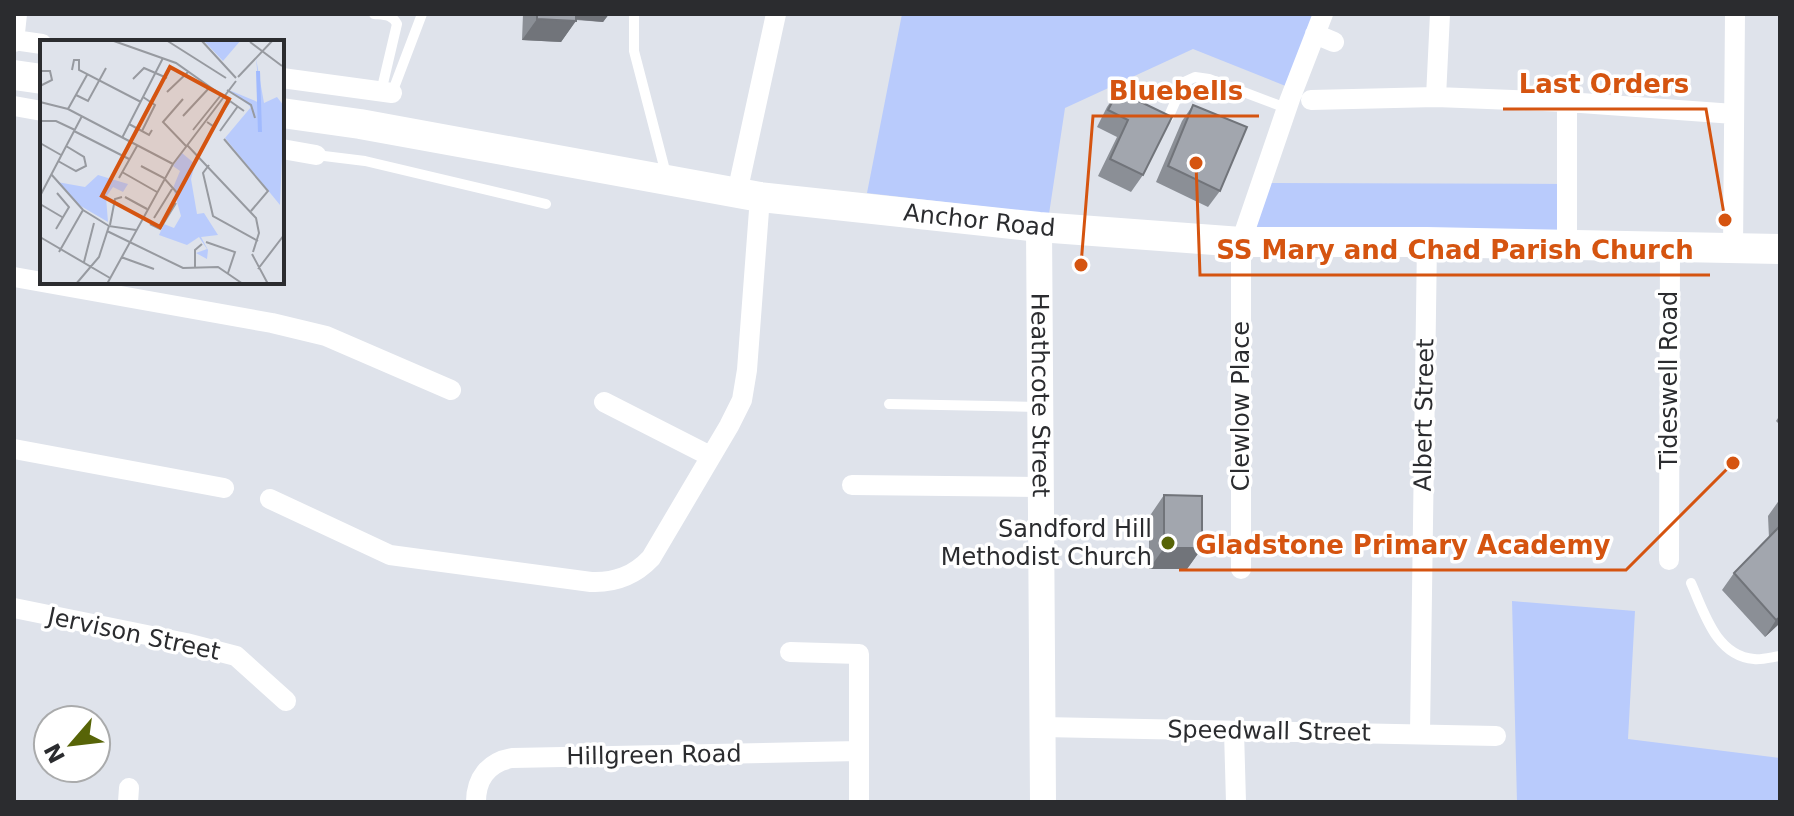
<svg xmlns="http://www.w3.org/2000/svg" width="1794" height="816" viewBox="0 0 1794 816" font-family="'DejaVu Sans',sans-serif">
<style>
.green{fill:#b9cbfc}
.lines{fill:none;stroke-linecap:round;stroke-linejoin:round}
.service{stroke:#fff;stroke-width:10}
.minor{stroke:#fff;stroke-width:20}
.tertiary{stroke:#fff;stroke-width:26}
.secondary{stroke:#fff;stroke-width:30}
.wall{fill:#8b8f96}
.shaded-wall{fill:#71747a}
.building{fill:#a2a6ae;stroke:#71747a;stroke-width:2}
.poi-dot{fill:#576407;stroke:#fff;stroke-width:3}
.labels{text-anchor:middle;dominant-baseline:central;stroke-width:7;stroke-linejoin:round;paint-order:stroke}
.street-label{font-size:24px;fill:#2b2c2f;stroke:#fff}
.poi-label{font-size:24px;fill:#2b2c2f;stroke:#fff;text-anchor:end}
.inset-river{fill:none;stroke:#a1bafe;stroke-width:4}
.inset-road{fill:none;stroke:#979aa0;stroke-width:2}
.view{fill:#d55410;fill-opacity:0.15;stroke:#d55410;stroke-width:4}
.inset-edge{fill:none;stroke:#2b2c2f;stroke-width:4}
.leader{fill:none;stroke:#d55410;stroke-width:3}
.callout-dot{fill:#d55410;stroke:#fff;stroke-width:3}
.callout-label{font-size:26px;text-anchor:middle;font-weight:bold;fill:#d55410;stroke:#fff;stroke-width:7;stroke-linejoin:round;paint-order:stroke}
</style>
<rect width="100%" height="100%" fill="#dfe3eb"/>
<path class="green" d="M 902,14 L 1323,14 L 1293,89 L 1193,49 L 1065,108 L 1049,214 L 867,193 Z
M 1254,183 L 1567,184 L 1565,246 L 1241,242 Z
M 1512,601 L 1635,611 L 1628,739 L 1780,758 L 1780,802 L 1517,802 Z"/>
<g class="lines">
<path class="service" d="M 374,14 C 384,15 392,14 397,24 L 381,92
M 634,14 L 634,51 L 666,174
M 392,93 L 422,14
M 1168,118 L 1184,82 L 1195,77 L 1209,79 L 1286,108
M 316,155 L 365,161 L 546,204
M 889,404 L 1038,407
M 1691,583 C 1704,612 1716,656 1754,659 C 1762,660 1772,657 1780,656"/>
<path class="minor" d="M 1315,34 L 1334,42
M 14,40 L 42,44
M 14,42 L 17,14
M 282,78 L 392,93
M 1436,97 L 1440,14
M 1311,100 L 1436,97 L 1567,102 L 1734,114
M 14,106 L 42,111
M 282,149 L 316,155
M 737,193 L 776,14
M 1565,246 L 1567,233 L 1567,102
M 1733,249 L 1735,14
M 14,277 L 272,323 L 326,336 L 451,390
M 604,402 L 710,456
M 14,449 L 224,488
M 852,485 L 1039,487
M 270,499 L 390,555 L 591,582 C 615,583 634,576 651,558 L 729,426 L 742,400 L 747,370 L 760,197
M 1669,560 L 1670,248
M 1241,569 L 1241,242 L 1290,99 L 1323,14
M 14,608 L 186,643 L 236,656 L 286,701
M 790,652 L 859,654 L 859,802
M 1042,727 L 1496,736
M 1234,731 L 1236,802
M 1420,733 L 1427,242
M 128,802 L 129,788
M 476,802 C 476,778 489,762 512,758 L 859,751"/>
<path class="tertiary" id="s1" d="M 1039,227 L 1043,802"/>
<g class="secondary">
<path d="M 14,75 L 42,79"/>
<path id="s2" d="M 282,113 L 360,124 L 760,197 L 1039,227 L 1241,242 L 1427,242 L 1780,249"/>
</g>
</g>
<path class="wall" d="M 523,14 L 609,14 L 603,22 L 576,20 L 561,42 L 522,40 Z
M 1118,91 L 1172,117 L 1143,175 L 1131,192 L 1098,176 L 1117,137 L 1097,127 L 1107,107 Z
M 1193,105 L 1220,191 L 1208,207 L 1156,182 L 1182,121 Z
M 1780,415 L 1780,425 L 1776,421 Z
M 1164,495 L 1202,548 L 1187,569 L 1149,569 L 1149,517 Z
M 1780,499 L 1780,623 L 1765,637 L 1722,590 L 1734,573 L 1769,538 L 1768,516 Z"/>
<path class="shaded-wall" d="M 564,14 L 609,14 L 603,22 L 561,18 Z
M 537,19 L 576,21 L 561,42 L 522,40 Z
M 1164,548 L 1202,548 L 1187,569 L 1149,569 Z
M 1780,617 L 1780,623 L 1765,637 L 1776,620 Z"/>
<path class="building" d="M 537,14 L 576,14 L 576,21 L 537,19 Z
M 1118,91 L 1172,117 L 1143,175 L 1110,159 L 1128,120 L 1108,110 Z
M 1193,105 L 1247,127 L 1220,191 L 1168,166 Z
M 1164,495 L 1202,496 L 1202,548 L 1164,548 Z
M 1780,526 L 1780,617 L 1776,620 L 1734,573 Z"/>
<circle class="poi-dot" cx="1168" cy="543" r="8"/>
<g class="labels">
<g class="street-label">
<text stroke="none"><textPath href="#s2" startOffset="706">Anchor Road</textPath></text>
<text transform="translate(1669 380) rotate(-90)">Tideswell Road</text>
<text stroke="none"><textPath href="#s1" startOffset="168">Heathcote Street</textPath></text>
<text transform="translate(1241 406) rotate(-90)">Clewlow Place</text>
<text transform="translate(1424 415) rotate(-89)">Albert Street</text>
<text transform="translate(134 634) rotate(12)">Jervison Street</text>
<text transform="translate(1269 731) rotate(1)">Speedwall Street</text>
<text transform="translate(654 755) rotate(-1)">Hillgreen Road</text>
</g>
<g class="poi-label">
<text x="1152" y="529">Sandford Hill<tspan x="1152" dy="28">Methodist Church</tspan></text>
</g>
</g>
<g transform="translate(40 40)">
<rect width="244" height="244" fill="#dfe3eb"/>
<path d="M 163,0 L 201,0 L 183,21 ZM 216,18 L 224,63 L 237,57 L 244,66 L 240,165 L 185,98 L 211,67 L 189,50 L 220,63 ZM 142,113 L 155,124 L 151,139 L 157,174 L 164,173 L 178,195 L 161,197 L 168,210 L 167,219 L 156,213 L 167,209 L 159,197 L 147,205 L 119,195 L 124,184 L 134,188 L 141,176 L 133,148 L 140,131 L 133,126 ZM 58,135 L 88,144 L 83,152 L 73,147 L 66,157 L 68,182 L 39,165 L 17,142 L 45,147 Z" fill="#b9cbfc"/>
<path class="inset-river" d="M 218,31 L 220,92"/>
<path class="inset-road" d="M 71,0 L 136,23 L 204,71M 126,0 L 186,38M 161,0 L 196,38M 210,2 L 242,26M 32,30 L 34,20 L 39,20 L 39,30 L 101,62M 0,31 L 10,31 L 12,40 L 0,46M 198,37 L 233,0M 93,39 L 104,28 L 127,38M 187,50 L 211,65 L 215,78M 127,52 L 148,32M 36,55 L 48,61 L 66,28M 143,59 L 123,82 L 146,106M 0,62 L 28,69 L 133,124M 28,69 L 47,35M 143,76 L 170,47M 0,81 L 16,81 L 35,90M 167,82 L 173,86 L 190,61M 89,84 L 109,95 L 112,90M 153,90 L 181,55M 34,91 L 89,119M 102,91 L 115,65 L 103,57M 180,91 L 198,66M 82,98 L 123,18M 184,99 L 228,151 L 211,171M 0,103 L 21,115M 147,105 L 216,178 L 219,193 L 213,212M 18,121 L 36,131 L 46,126 L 44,117 L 26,106M 169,125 L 163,133 L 173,176 L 218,201M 101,126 L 124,138 L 139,155M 82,132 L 117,152M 11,134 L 43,170 L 69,186M 79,138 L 97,106M 0,156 L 42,76M 85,157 L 107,169M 0,164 L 22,177M 114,178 L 132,149M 110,184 L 120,189 L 136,163M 70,185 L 75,159 L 82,157M 16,189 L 29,167 L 17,153M 67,191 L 143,228 L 178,227 L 203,244M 0,197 L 70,238M 166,202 L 195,212 L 188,233M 19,212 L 43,170M 212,214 L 228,244M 81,217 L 114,229M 44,222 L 54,183M 155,228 L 155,210 L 162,204M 218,229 L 244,195M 36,244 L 59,217 L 69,186 L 96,190M 67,244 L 133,124 L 196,41"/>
<path class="view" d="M 130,27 L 189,59 L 120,187 L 62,156 Z"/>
<rect width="244" height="244" class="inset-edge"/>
</g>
<path class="leader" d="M1725 220L1706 109H1503M1081 265L1093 116H1259M1196 163L1200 275H1710M1733 463L1626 570H1179"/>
<g class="callout-dot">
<circle cx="1725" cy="220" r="8"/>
<circle cx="1081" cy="265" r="8"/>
<circle cx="1196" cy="163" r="8"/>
<circle cx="1733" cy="463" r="8"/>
</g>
<g class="callout-label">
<text x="1604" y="93">Last Orders</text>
<text x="1176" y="100">Bluebells</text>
<text x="1455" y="259">SS Mary and Chad Parish Church</text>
<text x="1403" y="554">Gladstone Primary Academy</text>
</g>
<rect width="1794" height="816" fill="none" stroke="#2b2c2f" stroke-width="32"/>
<g transform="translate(72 744) rotate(242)"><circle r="38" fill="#ffffff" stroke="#aaabac" stroke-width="2"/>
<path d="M0-6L14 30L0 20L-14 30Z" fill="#576407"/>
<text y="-12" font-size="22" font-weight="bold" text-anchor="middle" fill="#2b2c2f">N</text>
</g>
</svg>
